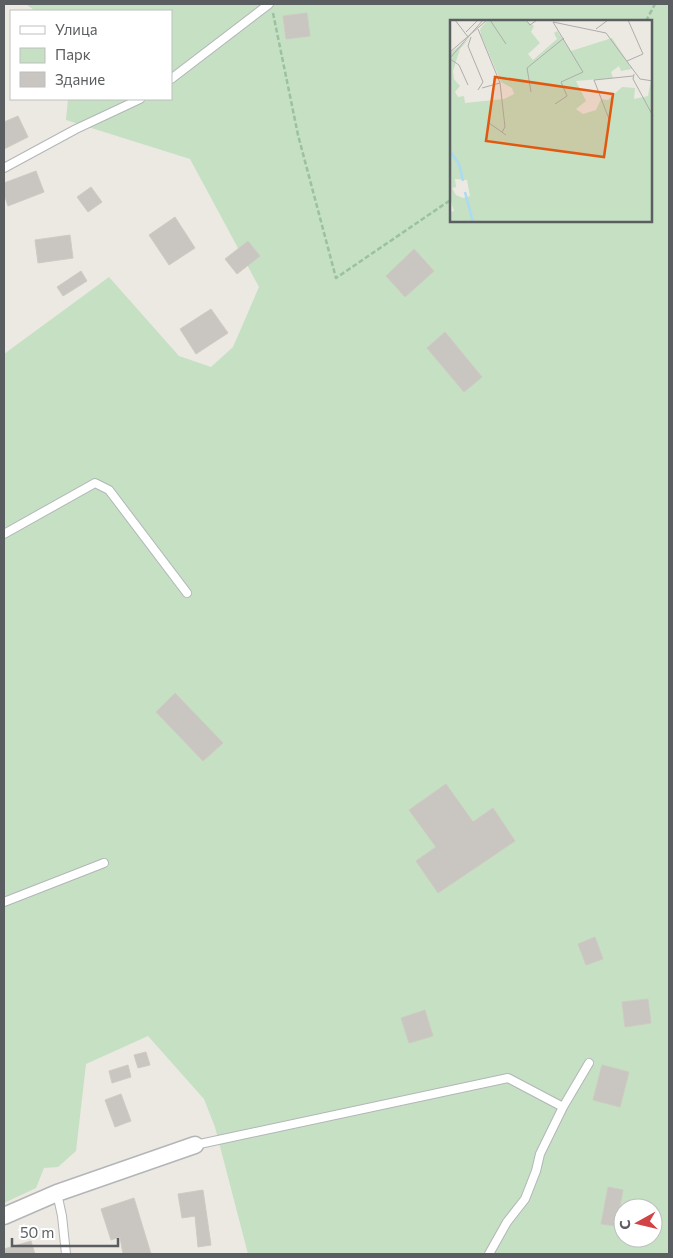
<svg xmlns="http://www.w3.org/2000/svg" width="673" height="1258" viewBox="0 0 673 1258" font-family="Commissioner,sans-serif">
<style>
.green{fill:#c5e0c2;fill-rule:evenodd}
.building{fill:#c9c5c1;stroke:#cfcac2}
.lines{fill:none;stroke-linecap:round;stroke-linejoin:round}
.service-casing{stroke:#b3b5b8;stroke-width:10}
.minor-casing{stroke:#b3b5b8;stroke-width:19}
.path{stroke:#9cc0a3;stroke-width:2.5;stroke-dasharray:5 2.5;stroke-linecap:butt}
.service{stroke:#fff;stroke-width:8}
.minor{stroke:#fff;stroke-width:16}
.inset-river{fill:none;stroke:#abdbf3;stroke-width:2.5}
.inset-road{fill:none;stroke:#aeadab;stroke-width:1}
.view{fill:#e15910;fill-opacity:0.15;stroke:#e15910;stroke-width:2.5}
.inset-edge{fill:none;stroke:#5b5e61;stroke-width:2.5}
</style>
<rect width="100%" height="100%" fill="#ece9e3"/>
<path class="green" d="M 26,4 L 669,4 L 669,1254 L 248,1254 L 215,1127 L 204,1099 L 148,1036 L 86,1064 L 76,1151 L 58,1167 L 44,1168 L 36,1188 L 4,1203 L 4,354 L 109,277 L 179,356 L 211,367 L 233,347 L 259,287 L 190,159 L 66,120 L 68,99 L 171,99 L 171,11 L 35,11 ZM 452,21 L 652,21 L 652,221 L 452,221 ZM 623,1208 L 653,1208 L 653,1238 L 623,1238 Z"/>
<path class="building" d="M 307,13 L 310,36 L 286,39 L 283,16 Z
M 18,116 L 28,137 L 4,149 L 4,122 Z
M 36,171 L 44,192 L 8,206 L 4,194 L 4,183 Z
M 91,187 L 102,202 L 88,212 L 77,197 Z
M 175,217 L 195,248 L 169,265 L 149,235 Z
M 70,235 L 73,258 L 38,263 L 35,240 Z
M 248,241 L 260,256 L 237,274 L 225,259 Z
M 414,249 L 434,271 L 405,297 L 386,276 Z
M 81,271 L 87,281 L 63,296 L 57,287 Z
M 211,309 L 228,333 L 196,354 L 180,329 Z
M 445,332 L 482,377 L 464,392 L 427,348 Z
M 175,693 L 223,743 L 203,761 L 156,712 Z
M 446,784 L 473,822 L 493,808 L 515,841 L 438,893 L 416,861 L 436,847 L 409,810 Z
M 595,937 L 603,959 L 586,965 L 578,944 Z
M 648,999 L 651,1023 L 625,1027 L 622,1002 Z
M 425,1010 L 433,1036 L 409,1043 L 401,1018 Z
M 146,1052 L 150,1065 L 138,1068 L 134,1055 Z
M 128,1065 L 131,1077 L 112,1083 L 109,1071 Z
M 602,1065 L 629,1072 L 620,1107 L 593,1100 Z
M 121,1094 L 131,1121 L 115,1127 L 105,1100 Z
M 608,1187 L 623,1190 L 616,1226 L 601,1224 Z
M 203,1190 L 211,1245 L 198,1247 L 195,1216 L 182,1218 L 178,1194 Z
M 134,1198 L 151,1254 L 123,1254 L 120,1237 L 111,1240 L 101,1209 Z
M 31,1241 L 35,1254 L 4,1254 L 4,1249 Z"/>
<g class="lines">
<g class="service-casing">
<path id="service" d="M 171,79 L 269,4
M 4,168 L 76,129 L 140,99
M 4,534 L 95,483 L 109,490 L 187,593
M 4,902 L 104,863
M 195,1145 L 508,1078 L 563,1107
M 57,1193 L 62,1216 L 66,1254
M 489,1254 L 507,1222 L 525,1199 L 536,1171 L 540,1154 L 563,1107 L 589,1063"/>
</g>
<g class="minor-casing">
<path id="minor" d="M 4,1216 L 57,1193 L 195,1145"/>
</g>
<path class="path" d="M 273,13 L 298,135 L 336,278 L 452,199
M 646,21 L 655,4"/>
<use href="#service" class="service"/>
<use href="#minor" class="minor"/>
</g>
<g transform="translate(450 20)">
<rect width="202" height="202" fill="#ece9e3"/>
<path d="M 38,0 L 74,0 L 84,6 L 81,12 L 90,23 L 78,34 L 83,40 L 107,19 L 104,13 L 107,11 L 121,31 L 162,18 L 182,49 L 171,51 L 169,46 L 161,52 L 163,58 L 126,61 L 136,81 L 126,89 L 133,94 L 146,90 L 151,79 L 158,80 L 172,67 L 185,68 L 184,79 L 198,76 L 202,55 L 202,202 L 0,202 L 0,192 L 4,191 L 0,178 L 0,33 L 19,19 L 10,29 L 3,51 L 4,59 L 10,66 L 5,72 L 8,77 L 14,76 L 15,83 L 54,79 L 64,74 L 62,68 L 51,62 L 31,15 L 30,9 ZM 5,159 L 17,160 L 20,176 L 13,178 L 6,175 L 2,168 L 6,167 Z" fill="#c5e0c2" fill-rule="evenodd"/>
<path class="inset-river" d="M 0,131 L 9,144 L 13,161M 15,172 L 23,202"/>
<path class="inset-road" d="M 5,0 L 18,17M 40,0 L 56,24M 76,0 L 80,5 L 87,0M 103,2 L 156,13 L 190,59 L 203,61M 103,2 L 133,52 L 111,62 L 117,76 L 105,84M 28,9 L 50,63 L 55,107 L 52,112M 146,9 L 158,0M 16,12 L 28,0M 21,17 L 18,26 L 33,62 L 28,70M 0,32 L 37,0M 0,38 L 33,0M 0,39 L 9,45 L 18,65M 177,41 L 193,34 L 178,0M 184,54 L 183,59 L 203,96M 32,68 L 50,63M 81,72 L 77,48 L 114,18M 159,99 L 144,60 L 183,56M 39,103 L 56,115"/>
<path class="view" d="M 45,57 L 163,74 L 154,137 L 36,121 Z"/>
<rect width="202" height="202" class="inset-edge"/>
</g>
<rect width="673" height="1258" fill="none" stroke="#5b5e61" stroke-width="10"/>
<rect x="10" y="10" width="162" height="90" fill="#ffffff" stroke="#bdbfc0"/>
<rect x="20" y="26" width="25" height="8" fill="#ffffff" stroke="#bdbfc0"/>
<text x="55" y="35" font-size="15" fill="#5b5e61">Улица</text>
<rect x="20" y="48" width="25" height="15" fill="#c5e0c2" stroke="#bdbfc0"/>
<text x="55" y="60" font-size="15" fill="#5b5e61">Парк</text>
<rect x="20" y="72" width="25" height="15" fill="#c9c5c1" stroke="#bdbfc0"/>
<text x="55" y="85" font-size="15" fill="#5b5e61">Здание</text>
<g transform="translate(638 1223) rotate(262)"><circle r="24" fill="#ffffff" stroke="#bdbfc0"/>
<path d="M0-4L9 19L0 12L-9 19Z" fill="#d24345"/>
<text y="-8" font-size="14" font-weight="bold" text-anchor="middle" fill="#5b5e61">С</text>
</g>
<path d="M12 1238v8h106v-8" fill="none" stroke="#5b5e61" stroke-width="2.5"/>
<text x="20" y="1238" font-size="15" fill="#5b5e61" stroke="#ffffff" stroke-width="4" paint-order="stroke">50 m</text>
</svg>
